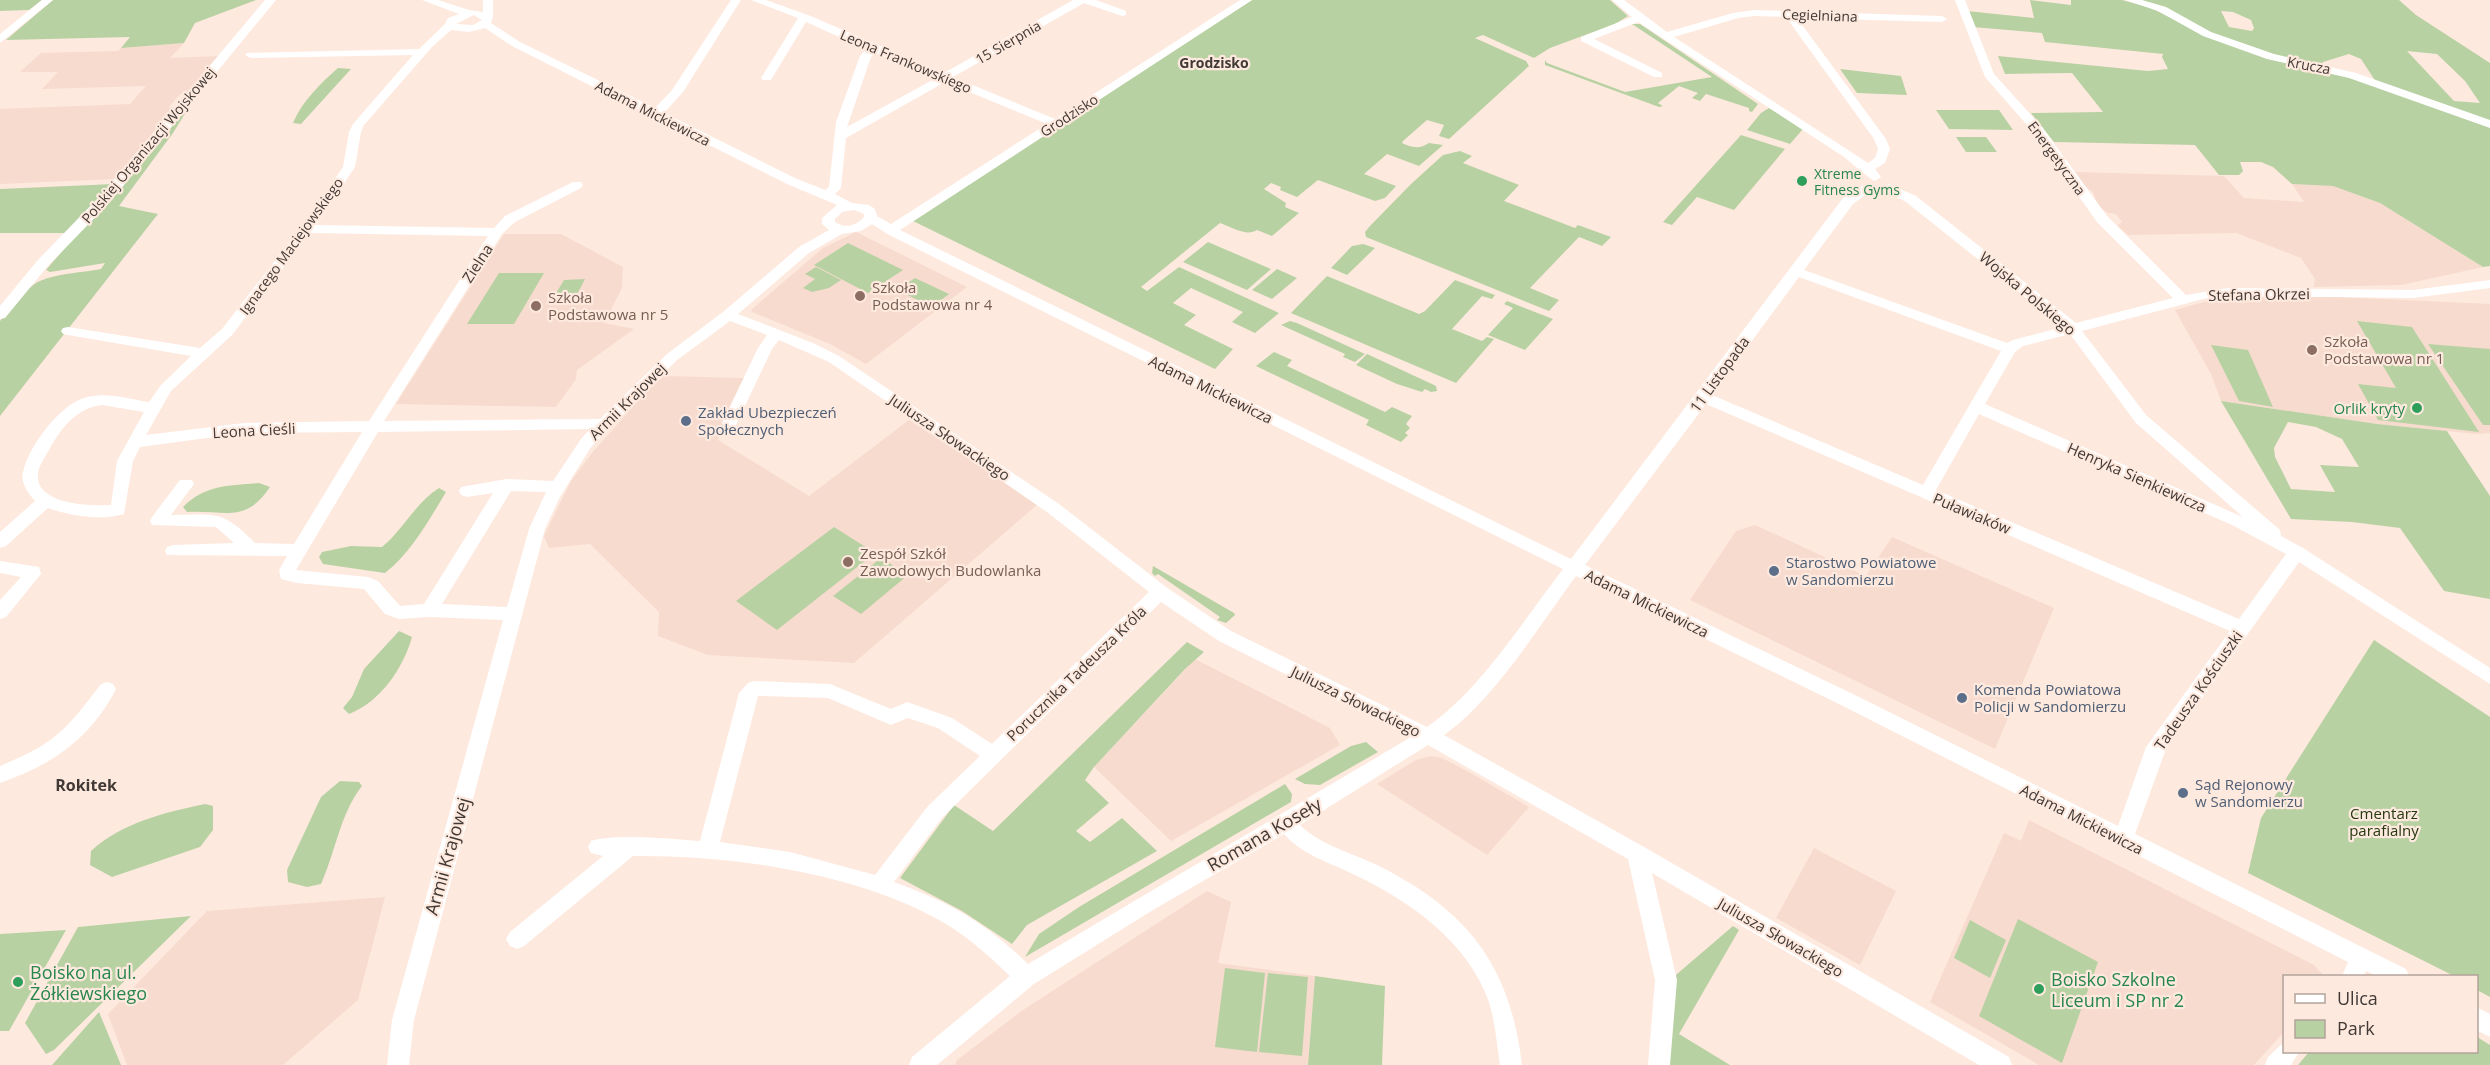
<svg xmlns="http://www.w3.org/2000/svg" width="2490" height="1065" viewBox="0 0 2490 1065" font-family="'Open Sans',sans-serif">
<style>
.built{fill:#f7dbce}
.green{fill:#b8d1a3;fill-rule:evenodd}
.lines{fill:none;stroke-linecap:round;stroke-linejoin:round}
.minor{fill:#fff;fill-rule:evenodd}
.leisure-dot{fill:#2e9e5b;stroke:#fee9de;stroke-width:2}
.education-dot{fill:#8d6e63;stroke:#fee9de;stroke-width:2}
.service-dot{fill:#5c6f8a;stroke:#fee9de;stroke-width:2}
.labels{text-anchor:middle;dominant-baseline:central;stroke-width:4.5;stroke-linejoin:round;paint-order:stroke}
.far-street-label{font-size:14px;fill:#413935;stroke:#fee9de}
.far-neighbourhood-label{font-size:14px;font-weight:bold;fill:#413935;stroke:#fee9de}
.far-leisure-label{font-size:14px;fill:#27864d;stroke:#fee9de;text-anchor:start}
.street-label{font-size:15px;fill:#413935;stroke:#fee9de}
.education-label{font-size:15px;fill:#785e54;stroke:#fee9de;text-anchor:start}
.leisure-label{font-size:15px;fill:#27864d;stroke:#fee9de;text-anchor:end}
.service-label{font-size:15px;fill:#4e5e75;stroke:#fee9de;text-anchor:start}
.park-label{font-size:15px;fill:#25380f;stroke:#fee9de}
.neighbourhood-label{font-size:16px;font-weight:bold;fill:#413935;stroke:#fee9de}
.near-street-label{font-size:18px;fill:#413935;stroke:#fee9de}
.near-leisure-label{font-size:18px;fill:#27864d;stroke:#fee9de;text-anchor:start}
</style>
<rect width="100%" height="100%" fill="#fee9de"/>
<path class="built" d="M 184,43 L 170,58 L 220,56 L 188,94 L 180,94 L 169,107 L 177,108 L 114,179 L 0,184 L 0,109 L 130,104 L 146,86 L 42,89 L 58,72 L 20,72 L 41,53 L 118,51 L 121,48 Z
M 2075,172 L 2224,176 L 2244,198 L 2304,202 L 2292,184 L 2333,186 L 2380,203 L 2483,267 L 2401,285 L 2314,287 L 2315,279 L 2301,258 L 2236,233 L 2128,235 L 2119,227 L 2118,225 L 2122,222 L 2116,214 L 2108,213 L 2098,206 L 2093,192 L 2086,187 Z
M 856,232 L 967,287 L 866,364 L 830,344 L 752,312 L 751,310 L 823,248 Z
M 504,234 L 561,234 L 623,267 L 622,288 L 604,323 L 634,329 L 577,370 L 576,379 L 556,407 L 396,404 Z
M 2338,297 L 2490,304 L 2490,433 L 2476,434 L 2377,424 L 2221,401 L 2211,374 L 2175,310 L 2211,300 L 2229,298 Z
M 664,376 L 744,378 L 718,440 L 809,496 L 909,420 L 1038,504 L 854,663 L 708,655 L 658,636 L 659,612 L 590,544 L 549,548 L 544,536 L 571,481 L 592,453 L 644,394 Z
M 1755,525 L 1866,576 L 1892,537 L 2054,608 L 1995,749 L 1690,600 L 1736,531 Z
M 1195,659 L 1330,728 L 1340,745 L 1171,841 L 1094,767 Z
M 1430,756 L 1442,758 L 1467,771 L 1529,807 L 1487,855 L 1377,784 L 1416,760 Z
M 2029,820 L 2314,965 L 2324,976 L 2284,976 L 2284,1032 L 2254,1065 L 2039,1065 L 1930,1002 L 2004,833 L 2021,841 Z
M 1814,848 L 1896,891 L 1860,965 L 1776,918 Z
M 1207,891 L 1231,902 L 1218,963 L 1315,976 L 1308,1065 L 955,1065 L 957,1060 L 1023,1010 Z
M 385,897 L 358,1000 L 283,1065 L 127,1065 L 108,1014 L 207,911 Z"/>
<path class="green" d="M 0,0 L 42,0 L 29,10 L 0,11 Z
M 53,0 L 256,0 L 195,23 L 184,43 L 121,48 L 130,37 L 6,40 Z
M 1252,0 L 1610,0 L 1628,16 L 1615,24 L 1550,48 L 1534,58 L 1483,35 L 1475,38 L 1526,61 L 1529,66 L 1449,139 L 1439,136 L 1444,125 L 1427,120 L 1403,141 L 1402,143 C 1412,148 1420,149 1429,143 L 1443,145 L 1419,166 L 1387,154 L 1364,174 L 1396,186 L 1385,198 L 1375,201 L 1318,180 L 1297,197 L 1280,190 L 1281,187 L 1271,183 L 1264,189 L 1286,203 L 1285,207 L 1299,213 L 1272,236 L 1257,230 C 1247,237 1231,227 1220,223 L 1141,287 L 1147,291 L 1179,267 L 1279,313 L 1255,333 L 1232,322 L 1243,312 L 1191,288 L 1173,303 L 1196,315 L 1184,325 L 1233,349 L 1215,369 L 913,221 Z
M 2030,0 L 2071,5 L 2071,0 L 2122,0 L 2151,8 L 2208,36 L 2323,68 L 2490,125 L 2490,266 L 2483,267 L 2380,203 L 2333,186 L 2292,184 L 2273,167 L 2261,162 L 2240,162 L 2243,171 L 2239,175 L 2219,175 L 2195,145 L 2054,142 L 2031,113 L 2103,112 L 2072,73 L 2005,74 L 1998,56 L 2148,71 L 2168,69 L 2162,57 L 2163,54 L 2045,42 L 2042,33 L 1973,27 L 1967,11 L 2034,18 Z
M 2136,0 L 2399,0 L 2416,15 L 2490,63 L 2490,123 L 2376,82 L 2361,59 L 2349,54 L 2323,62 L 2321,66 C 2257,58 2195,27 2136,0 ZM 2221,11 L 2233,12 L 2251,20 L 2254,28 L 2252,31 L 2229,27 ZM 2407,51 L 2437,54 L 2465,81 L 2480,103 L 2454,101 Z
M 1632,24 L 1640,24 L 1758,104 L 1752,112 L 1749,111 L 1749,108 L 1706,94 L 1700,101 L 1692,98 L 1698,93 L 1679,86 L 1658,103 L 1663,106 L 1659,107 L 1545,65 L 1545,60 L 1547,63 L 1625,92 L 1712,77 Z
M 338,68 L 351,69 L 301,124 L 293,123 C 302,101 321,83 338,68 Z
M 1840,69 L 1901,76 L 1907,95 L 1857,93 Z
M 199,91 L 173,133 L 119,206 L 158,214 L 0,416 L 0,321 C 11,309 22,292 36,283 C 54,273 81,273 101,269 L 105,263 L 50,272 L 46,270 Z
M 1769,108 L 1803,129 L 1790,144 L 1747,130 L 1761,113 Z
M 1936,110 L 1999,110 L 2013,130 L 1949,129 Z
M 1741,135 L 1785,149 L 1734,210 L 1697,197 L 1672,225 L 1663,222 Z
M 1956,137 L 1986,137 L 1997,152 L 1966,152 Z
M 1460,151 L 1472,156 L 1463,163 L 1519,185 L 1504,201 L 1575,228 L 1578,225 L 1611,237 L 1602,246 L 1579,237 L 1530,288 L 1559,300 L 1549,311 L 1366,237 L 1365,232 L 1370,226 L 1411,184 L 1443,155 Z
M 114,184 L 68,233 L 0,233 L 0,189 Z
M 1208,242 L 1271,269 L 1247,290 L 1183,262 Z
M 848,243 L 903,270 L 868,293 L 814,265 Z
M 1363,244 L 1375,248 L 1347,275 L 1331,268 L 1352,246 Z
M 816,267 L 841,280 L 829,288 L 812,292 L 803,288 L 815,279 L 805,274 Z
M 1277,269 L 1297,278 L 1272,299 L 1252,290 Z
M 499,273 L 544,273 L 514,324 L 467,324 Z
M 1327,276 L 1419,314 L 1425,311 L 1455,280 L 1495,295 L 1492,299 L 1482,296 L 1452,329 L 1482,341 L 1487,337 L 1494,339 L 1456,383 L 1291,313 Z
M 915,278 L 949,294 L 932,307 L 897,290 Z
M 585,279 L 574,300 L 552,300 L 564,280 Z
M 1507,301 L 1553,319 L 1525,350 L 1488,335 L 1513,308 L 1504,304 Z
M 1290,321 L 1297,323 L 1365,354 L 1355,362 L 1343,357 L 1345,354 L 1281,325 Z
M 2357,321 L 2412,327 L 2479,432 L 2378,420 L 2358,384 L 2396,388 Z
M 2428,344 L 2490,349 L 2490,425 L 2483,425 Z
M 2211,345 L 2248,350 L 2273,407 L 2239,401 Z
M 1274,352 L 1292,360 L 1287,366 L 1385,412 L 1392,407 L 1412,416 L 1406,424 L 1410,428 L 1405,433 L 1408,435 L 1401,442 L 1366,425 L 1369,420 L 1256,366 Z
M 1367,354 L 1432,384 L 1436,386 L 1437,391 L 1431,392 L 1425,389 L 1422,392 L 1397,384 L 1356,365 Z
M 2221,401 L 2377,424 L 2447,431 L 2490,496 L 2490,599 L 2444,591 L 2400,528 L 2352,522 L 2291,519 ZM 2288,422 L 2316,427 L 2342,439 L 2359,467 L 2320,465 L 2335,492 L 2291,489 L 2275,457 L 2274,448 Z
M 259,483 L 270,487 C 245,524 226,510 187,512 L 183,507 C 206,484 229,486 259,483 Z
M 439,488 L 446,492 C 429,520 411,553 385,573 L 323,564 L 319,557 L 322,552 L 351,546 L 382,547 C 404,529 415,503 439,488 Z
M 834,527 L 875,553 L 777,630 L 736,601 Z
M 881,558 L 908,575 L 861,614 L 833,596 Z
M 1153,566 L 1234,613 L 1235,615 L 1226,623 L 1217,620 L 1220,617 L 1158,574 L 1155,576 L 1152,573 Z
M 399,631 L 412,637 C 403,669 380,702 349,714 L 343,708 L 352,697 L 364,669 Z
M 2374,640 L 2490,717 L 2490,997 L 2477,990 L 2476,976 L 2454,976 L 2248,873 L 2261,818 Z
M 1187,642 L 1204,652 L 1185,669 L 1094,767 L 1085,780 L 1109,803 L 1076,831 L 1090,842 L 1122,818 L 1157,851 L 1027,925 L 1012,944 L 962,911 L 900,878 L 954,805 L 993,831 Z
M 1366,742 L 1378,752 L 1320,785 L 1305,784 L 1295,779 L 1351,746 Z
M 340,781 L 359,782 L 362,786 C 340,814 336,851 321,884 L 307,887 L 288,882 L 287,870 L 321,797 Z
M 1285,784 L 1292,794 L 1291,802 L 1025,957 L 1039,934 L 1079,907 Z
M 205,804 L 213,806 L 213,830 L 200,847 L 112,877 L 90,865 L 91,851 C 121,823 166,812 205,804 Z
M 191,916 L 54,1050 L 46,1054 L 25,1023 L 78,927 Z
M 2018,919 L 2098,962 L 2062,1063 L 1979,1016 Z
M 1970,920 L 2006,940 L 1990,978 L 1954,958 Z
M 1733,926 L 1739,930 L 1679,1034 L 1730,1065 L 1665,1065 L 1670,980 Z
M 66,930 L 9,1031 L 0,1031 L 0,934 Z
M 1225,968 L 1265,973 L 1257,1052 L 1215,1047 Z
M 1268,973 L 1308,977 L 1302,1056 L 1259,1052 Z
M 1315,976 L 1385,986 L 1382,1065 L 1308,1065 Z
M 99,1012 L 121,1065 L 52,1065 Z
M 2477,1037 L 2490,1045 L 2490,1065 L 2298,1065 L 2309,1052 L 2476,1052 Z"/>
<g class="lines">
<path class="minor" d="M 42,0 L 53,0 L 0,43 L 0,34 Z
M 265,0 L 276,0 L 110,202 L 47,267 L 5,318 L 0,319 L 0,306 L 37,261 L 100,196 Z
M 422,0 L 438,0 L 469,10 L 483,12 L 483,0 L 493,0 L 493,16 L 491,23 L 520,42 L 655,108 L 672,90 L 731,0 L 741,0 L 683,92 L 664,113 L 795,178 L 825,190 L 829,187 L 836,122 L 860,56 L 866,49 L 806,22 L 771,80 L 763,80 L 761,78 L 798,18 L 751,0 L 766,0 L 808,15 L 944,73 L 1073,0 L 1096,0 L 1126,11 L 1126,15 L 1122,16 L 1084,3 L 953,77 L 1055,119 L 1240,0 L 1252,0 L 900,230 L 1571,559 L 1843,198 C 1851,191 1860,186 1870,183 L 1876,187 L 1853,204 L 1804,270 L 2007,343 L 2013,340 L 2063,327 L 1906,202 L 1885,191 L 1883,188 L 1889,184 L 1916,196 L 2076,323 L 2173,298 L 2097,222 L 2034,133 L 1985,77 L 1955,0 L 1965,0 L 1994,74 L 2042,127 L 2107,216 L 2186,295 L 2229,288 L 2413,290 L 2490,280 L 2490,288 L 2413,298 L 2229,296 L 2203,299 L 2082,331 L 2146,415 L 2280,530 L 2281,536 L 2303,548 L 2490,668 L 2490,684 L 2299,562 L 2166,749 L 2135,834 L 2406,969 L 2409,976 L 2377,976 L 2366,971 L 2364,976 L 2342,976 L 2348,962 L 1841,705 L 1576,576 C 1539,626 1494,700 1444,735 L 1644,847 L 2009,1057 L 2012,1065 L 1979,1065 L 1652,873 L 1677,980 L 1670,1065 L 1648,1065 L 1655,980 L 1628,859 L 1428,745 L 1300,825 C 1320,845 1352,853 1377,865 C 1467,910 1510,964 1522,1065 L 1500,1065 C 1497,1044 1495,1022 1489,1002 C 1468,942 1410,901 1355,875 C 1331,863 1302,855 1284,834 L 1153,910 L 1034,984 L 937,1065 L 909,1065 L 912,1057 L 1010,976 C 988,955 965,934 939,920 C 854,872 729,855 633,856 L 524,946 L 517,949 L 510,946 L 506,939 L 510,932 L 603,856 L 591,853 L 588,847 L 591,841 C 613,833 675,839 700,841 L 739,693 L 748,683 L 754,681 L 830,684 L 891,709 L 907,702 L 952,718 L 992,744 L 1149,592 L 1047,512 L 829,362 L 779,340 L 772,349 L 735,427 L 725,427 L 722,423 L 758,348 L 767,335 L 730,321 L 677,360 L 591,447 L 560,497 L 545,529 L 414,1020 L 409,1065 L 387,1065 L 392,1020 L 503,620 L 429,617 L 399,619 L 385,614 L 364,589 L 297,583 L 281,579 L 279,570 L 287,556 L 167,555 L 165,551 L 167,547 L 173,545 L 234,543 L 216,527 L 152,525 L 150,521 L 152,517 L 180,480 L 192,480 L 194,484 L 171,515 C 217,515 221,509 255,543 L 294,544 L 362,432 L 244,433 L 140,447 L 133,461 L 124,514 C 100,521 71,516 48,508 L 6,546 L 0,548 L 0,532 L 35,501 C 28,493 20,482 23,472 C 29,446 59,406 84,398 C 105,391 128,399 149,402 L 161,385 L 191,356 L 68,335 L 63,334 L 61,331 L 63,328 L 68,327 L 200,348 L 222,329 L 312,213 L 343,167 L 349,132 L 353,124 L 413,55 L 251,58 L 245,55 L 247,53 L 419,49 L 445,24 L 448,18 L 459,14 ZM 474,15 L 482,20 L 473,25 L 456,24 ZM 485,28 L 512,46 L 651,116 L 787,184 L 837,205 L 822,218 L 822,224 L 829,230 L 799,247 L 723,312 L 667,354 L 600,419 L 384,421 L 502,234 L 515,222 L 581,188 L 583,185 L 581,182 L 573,182 L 505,216 L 494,228 L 316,225 L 355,167 L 361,132 L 364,125 L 432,47 L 451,30 L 469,32 ZM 875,53 L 936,78 L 847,127 L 871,57 ZM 945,82 L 1047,124 L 891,224 L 877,216 L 875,209 L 869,205 L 852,203 L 835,194 L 841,188 L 846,138 ZM 854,210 L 864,214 L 864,217 C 856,226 846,229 835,222 L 835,219 L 842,212 ZM 872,224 L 889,235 L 1563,569 C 1523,621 1481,689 1427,727 L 1231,631 L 1166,587 L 1059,504 L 839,356 L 813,343 L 738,314 L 809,253 L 842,234 L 861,231 ZM 310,233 L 488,236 L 369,421 L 244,423 L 146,435 L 171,391 L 232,335 ZM 1799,277 L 2001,351 L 1923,485 L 1712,395 ZM 2070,334 L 2136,423 L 2243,517 L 1985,404 L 2015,352 L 2023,346 ZM 1706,404 L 2230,631 L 2146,747 L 2118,826 L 1855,695 L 1585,565 ZM 102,405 L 144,412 L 117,461 L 111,505 C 91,506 34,505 38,473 C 39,465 47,454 50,448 C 62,427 77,408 102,405 ZM 1979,414 L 2232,525 L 2286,554 L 2239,619 L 1936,490 ZM 590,429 L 581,439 L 553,481 L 507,479 L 461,487 L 459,491 L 461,495 L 467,497 L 493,493 L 424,604 L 400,606 L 378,581 L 368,577 L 296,570 L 378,432 ZM 511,491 L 546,492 L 529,529 L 507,607 L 442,604 ZM 1161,602 L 1219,641 L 1411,737 L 1028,964 C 986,923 949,902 894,882 L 942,818 ZM 758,696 L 828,698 L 891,725 L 908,718 L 938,728 L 980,756 L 928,806 L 875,875 L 790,852 L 720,842 Z
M 1612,0 L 1624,0 L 1667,32 L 1733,13 L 1754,10 L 1942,16 L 1947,19 L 1942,22 L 1797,18 L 1886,139 L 1890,149 L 1885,163 L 1875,169 L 1881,177 L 1875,181 C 1869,179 1849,160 1841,155 L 1638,22 L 1594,39 L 1662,73 L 1662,77 L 1654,77 L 1581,41 L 1581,37 L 1632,17 ZM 1754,16 L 1786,17 L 1874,139 L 1878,149 L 1875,158 L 1868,163 L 1674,37 L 1738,18 Z
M 2125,0 L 2142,0 L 2166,7 L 2211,32 L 2274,54 L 2356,73 L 2490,120 L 2490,128 L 2349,78 L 2267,59 L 2203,36 L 2158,11 Z
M 0,561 L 39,567 L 41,574 L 6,617 L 0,619 L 0,600 L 21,577 L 0,573 Z
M 107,682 L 113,684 L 116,689 C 90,739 52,765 0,783 L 0,766 C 56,743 65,731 101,684 Z
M 2476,1007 L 2490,1014 L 2490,1037 L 2476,1030 Z
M 2284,1042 L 2284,1052 L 2299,1052 L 2291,1065 L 2265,1065 L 2268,1057 Z"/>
</g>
<g class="leisure-dot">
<circle cx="1802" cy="181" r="6"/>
<circle cx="2417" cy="408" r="6"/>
<circle cx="18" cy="982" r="6"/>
<circle cx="2039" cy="989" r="6"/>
</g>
<g class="education-dot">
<circle cx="860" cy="296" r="6"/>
<circle cx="536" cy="306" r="6"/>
<circle cx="2312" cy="350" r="6"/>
<circle cx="848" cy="562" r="6"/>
</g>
<g class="service-dot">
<circle cx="686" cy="421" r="6"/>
<circle cx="1774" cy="571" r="6"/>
<circle cx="1962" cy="698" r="6"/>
<circle cx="2183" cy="793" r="6"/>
</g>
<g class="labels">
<g class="far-street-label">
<text transform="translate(1820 15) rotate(2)">Cegielniana</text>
<text transform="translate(1008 42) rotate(-30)">15 Sierpnia</text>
<text transform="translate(906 61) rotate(23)">Leona Frankowskiego</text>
<text transform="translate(2309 65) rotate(11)">Krucza</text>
<text transform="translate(653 113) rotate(27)">Adama Mickiewicza</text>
<text transform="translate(1069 115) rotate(-33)">Grodzisko</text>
<text transform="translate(148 145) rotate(-50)">Polskiej Organizacji Wojskowej</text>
<text transform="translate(2057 158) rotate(54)">Energetyczna</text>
<text transform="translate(291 246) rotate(-54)">Ignacego Maciejowskiego</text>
</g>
<g class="far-neighbourhood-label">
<text x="1214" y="62">Grodzisko</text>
</g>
<g class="far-leisure-label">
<text x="1814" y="173">Xtreme<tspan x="1814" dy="16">Fitness Gyms</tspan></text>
</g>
<g class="street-label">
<text transform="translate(477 263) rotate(-57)">Zielna</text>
<text transform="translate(2028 293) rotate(40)">Wojska Polskiego</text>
<text transform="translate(2259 294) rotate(-1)">Stefana Okrzei</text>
<text transform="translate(1719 374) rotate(-54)">11 Listopada</text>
<text transform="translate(1211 389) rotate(26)">Adama Mickiewicza</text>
<text transform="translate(627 401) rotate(-45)">Armii Krajowej</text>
<text transform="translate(254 430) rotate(-3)">Leona Cieśli</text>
<text transform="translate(950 437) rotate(34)">Juliusza Słowackiego</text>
<text transform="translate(2137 477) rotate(24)">Henryka Sienkiewicza</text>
<text transform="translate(1972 513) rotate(23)">Puławiaków</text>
<text transform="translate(1647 603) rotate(26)">Adama Mickiewicza</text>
<text transform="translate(1076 673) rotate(-44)">Porucznika Tadeusza Króla</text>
<text transform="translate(2198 690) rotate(-55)">Tadeusza Kościuszki</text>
<text transform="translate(1356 701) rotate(26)">Juliusza Słowackiego</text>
<text transform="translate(2082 819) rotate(27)">Adama Mickiewicza</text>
<text transform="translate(1781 937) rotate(30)">Juliusza Słowackiego</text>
</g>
<g class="education-label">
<text x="872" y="287">Szkoła<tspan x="872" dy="17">Podstawowa nr 4</tspan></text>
<text x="548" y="297">Szkoła<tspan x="548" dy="17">Podstawowa nr 5</tspan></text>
<text x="2324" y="341">Szkoła<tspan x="2324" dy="17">Podstawowa nr 1</tspan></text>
<text x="860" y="553">Zespół Szkół<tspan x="860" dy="17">Zawodowych Budowlanka</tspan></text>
</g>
<g class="leisure-label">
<text x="2405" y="408">Orlik kryty</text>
</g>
<g class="service-label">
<text x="698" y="412">Zakład Ubezpieczeń<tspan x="698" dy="17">Społecznych</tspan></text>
<text x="1786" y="562">Starostwo Powiatowe<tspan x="1786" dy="17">w Sandomierzu</tspan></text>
<text x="1974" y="689">Komenda Powiatowa<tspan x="1974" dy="17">Policji w Sandomierzu</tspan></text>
<text x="2195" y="784">Sąd Rejonowy<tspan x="2195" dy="17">w Sandomierzu</tspan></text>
</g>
<g class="park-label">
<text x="2384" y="813">Cmentarz<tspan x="2384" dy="17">parafialny</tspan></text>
</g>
<g class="neighbourhood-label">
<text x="86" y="785">Rokitek</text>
</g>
<g class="near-street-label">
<text transform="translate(1264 834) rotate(-30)">Romana Koseły</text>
<text transform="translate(447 856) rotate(-74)">Armii Krajowej</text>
</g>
<g class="near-leisure-label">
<text x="30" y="972">Boisko na ul.<tspan x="30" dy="21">Żółkiewskiego</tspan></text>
<text x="2051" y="979">Boisko Szkolne<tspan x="2051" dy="21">Liceum i SP nr 2</tspan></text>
</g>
</g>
<rect x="2283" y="975" width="195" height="78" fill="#fee9de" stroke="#b2a39a" stroke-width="1.5"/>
<rect x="2295" y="994" width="30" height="9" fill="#ffffff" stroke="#b2a39a" stroke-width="1.5"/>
<text x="2337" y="1005" font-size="18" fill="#413935">Ulica</text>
<rect x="2295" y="1020" width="30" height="18" fill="#b8d1a3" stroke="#b2a39a" stroke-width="1.5"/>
<text x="2337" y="1035" font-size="18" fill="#413935">Park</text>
</svg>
